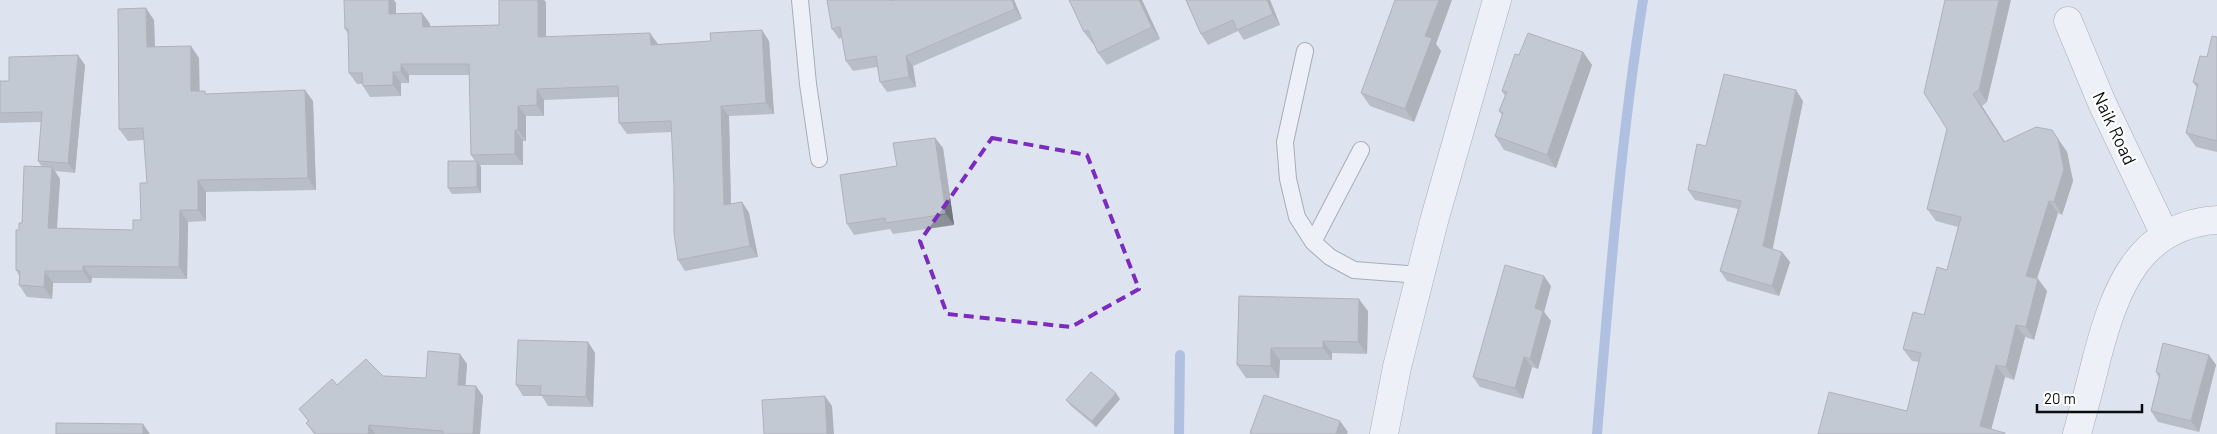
<svg xmlns="http://www.w3.org/2000/svg" width="2217" height="434" viewBox="0 0 2217 434" font-family="Barlow,sans-serif">
<style>
.lines{fill:none;stroke-linecap:round;stroke-linejoin:round}
.stream{stroke:#7896ce;stroke-width:10}
.lane-casing{stroke:#656a74;stroke-width:18}
.street-casing{stroke:#656a74;stroke-width:29}
.lane{stroke:#fff;stroke-width:16}
.street{stroke:#fff;stroke-width:28}
.wall{fill:#8b9099}
.shaded-wall{fill:#71767d}
.building{fill:#a2a8b2;stroke:#71767d}
.marked{fill:none;stroke:#7b2cbf;stroke-width:4;stroke-dasharray:10 6;stroke-linejoin:round}
.labels{text-anchor:middle;dominant-baseline:central;stroke-width:4.5;stroke-linejoin:round;paint-order:stroke}
.street-label{font-size:18px;fill:#0a0c0f;stroke:#fff}
</style>
<rect width="100%" height="100%" fill="#dee4ef"/>
<g class="lines">
<path class="stream" d="M 1179,434 L 1180,355
M 1597,434 C 1609,289 1620,144 1643,0"/>
<g class="lane-casing">
<path id="lane" d="M 800,0 L 808,84 L 819,159
M 1305,51 L 1285,142 L 1288,179 L 1297,217 L 1313,242 L 1330,257 L 1354,270 L 1420,275
M 1313,242 L 1361,150"/>
</g>
<g class="street-casing">
<path id="street" d="M 2068,21 L 2102,103 L 2165,235
M 1384,434 L 1397,367 L 1434,221 L 1497,0
M 2077,434 C 2084,408 2091,382 2097,357 C 2115,290 2138,225 2217,220"/>
</g>
<use href="#lane" class="lane"/>
<use href="#street" class="street"/>
</g>
<path class="wall" d="M 1014,0 L 1022,19 L 913,66 L 916,87 L 887,92 L 880,82 L 877,67 L 853,71 L 846,61 L 842,38 L 839,39 L 832,29 Z
M 1142,0 L 1160,39 L 1107,65 L 1098,53 L 1094,44 L 1093,44 L 1084,32 Z
M 1186,0 L 1270,0 L 1280,25 L 1244,40 L 1238,31 L 1208,45 L 1201,34 Z
M 1945,0 L 1987,102 L 1982,106 L 2005,142 L 2061,143 L 2067,152 L 2073,181 L 2062,215 L 2058,213 L 2037,278 L 2047,291 L 2034,340 L 2025,337 L 2014,380 L 2005,377 L 1991,429 L 1907,411 L 1919,362 L 1912,361 L 1903,349 L 1924,315 L 1947,270 L 1958,227 L 1936,221 L 1927,209 L 1947,129 Z
M 546,2 L 546,37 L 658,44 L 769,41 L 774,114 L 729,116 L 731,204 L 742,202 L 749,213 L 758,257 L 685,271 L 678,260 L 672,132 L 627,134 L 619,123 L 618,97 L 544,100 L 544,116 L 526,116 L 526,141 L 523,141 L 523,165 L 480,165 L 481,167 L 481,193 L 452,194 L 448,188 L 475,161 L 471,155 L 470,75 L 409,75 L 409,83 L 401,83 L 401,96 L 370,97 L 363,86 L 363,84 L 357,84 L 349,73 L 349,35 L 345,29 L 396,3 L 396,14 L 422,13 L 430,24 L 430,26 L 499,25 Z
M 154,20 L 155,47 L 199,58 L 199,91 L 207,94 L 313,101 L 316,190 L 206,192 L 206,221 L 188,222 L 187,279 L 92,278 L 91,283 L 53,283 L 52,299 L 27,297 L 19,285 L 19,276 L 16,270 L 19,230 L 42,167 L 38,161 L 41,122 L 0,123 L 0,81 L 9,81 L 85,65 L 75,173 L 55,171 L 60,179 L 57,229 L 133,230 L 141,220 L 147,183 L 144,140 L 128,141 L 119,129 Z
M 2217,37 L 2217,152 L 2196,147 L 2186,133 L 2197,88 L 2193,82 Z
M 1436,44 L 1441,51 L 1414,122 L 1370,106 L 1361,93 Z
M 1583,52 L 1592,65 L 1556,168 L 1504,150 L 1495,136 L 1502,115 L 1499,111 L 1505,96 L 1502,91 L 1519,55 Z
M 1803,101 L 1772,249 L 1782,252 L 1790,262 L 1779,296 L 1727,281 L 1720,271 L 1738,209 L 1695,200 L 1688,190 L 1706,146 Z
M 935,138 L 943,148 L 954,225 L 893,234 L 890,229 L 854,235 L 847,224 L 897,166 Z
M 1551,286 L 1544,312 L 1551,321 L 1538,369 L 1532,367 L 1523,399 L 1480,387 L 1473,377 Z
M 1239,296 L 1368,311 L 1367,354 L 1332,353 L 1332,360 L 1280,360 L 1279,378 L 1246,378 L 1237,365 Z
M 588,342 L 595,353 L 593,407 L 548,406 L 542,396 L 523,396 L 516,385 Z
M 460,354 L 467,364 L 465,385 L 483,396 L 480,434 L 314,434 L 306,423 L 308,421 L 299,409 L 337,385 L 426,378 Z
M 2209,355 L 2216,365 L 2199,432 L 2158,422 L 2151,411 L 2159,378 L 2156,372 Z
M 1120,399 L 1096,427 L 1071,406 L 1066,400 Z"/>
<path class="shaded-wall" d="M 389,0 L 394,0 L 396,3 L 396,25 L 389,14 Z
M 538,0 L 544,0 L 546,2 L 546,48 L 538,37 Z
M 1012,0 L 1014,0 L 1022,19 L 1015,9 Z
M 1139,0 L 1142,0 L 1160,39 L 1152,27 Z
M 1267,0 L 1270,0 L 1280,25 L 1273,14 Z
M 1439,0 L 1452,0 L 1436,44 L 1441,51 L 1414,122 L 1405,109 L 1425,36 Z
M 1999,0 L 2011,0 L 1987,102 L 1979,90 Z
M 146,8 L 154,20 L 155,59 L 147,47 Z
M 422,13 L 430,24 L 430,37 L 423,27 Z
M 762,30 L 769,41 L 774,114 L 766,103 Z
M 650,33 L 658,44 L 651,45 Z
M 191,46 L 199,58 L 200,103 L 191,91 Z
M 1583,52 L 1592,65 L 1556,168 L 1547,155 Z
M 78,55 L 85,65 L 75,173 L 68,163 Z
M 906,56 L 913,66 L 916,87 L 909,77 Z
M 401,64 L 409,75 L 409,83 L 401,72 Z
M 393,72 L 401,83 L 401,96 L 393,85 Z
M 537,89 L 544,100 L 544,116 L 537,105 Z
M 305,90 L 313,101 L 316,190 L 308,178 Z
M 1796,90 L 1803,101 L 1771,257 L 1763,246 Z
M 1973,94 L 1982,106 L 2013,155 L 2004,142 Z
M 518,106 L 526,116 L 526,141 L 518,130 Z
M 721,106 L 729,116 L 731,216 L 724,205 Z
M 515,130 L 523,141 L 523,165 L 515,154 Z
M 2052,130 L 2067,152 L 2073,181 L 2062,215 L 2054,202 Z
M 935,138 L 943,148 L 954,225 L 946,214 Z
M 477,161 L 481,167 L 481,193 L 477,187 Z
M 52,167 L 60,179 L 56,240 L 48,228 Z
M 198,180 L 206,192 L 206,221 L 198,210 Z
M 2049,201 L 2058,213 L 2034,288 L 2026,276 Z
M 742,202 L 749,213 L 758,257 L 750,246 Z
M 180,210 L 188,222 L 187,279 L 179,267 Z
M 1782,252 L 1790,262 L 1779,296 L 1772,286 Z
M 83,266 L 92,278 L 91,283 L 83,271 Z
M 45,271 L 53,283 L 52,299 L 44,287 Z
M 1544,276 L 1551,286 L 1544,312 L 1551,321 L 1538,369 L 1530,359 L 1535,308 Z
M 2038,279 L 2047,291 L 2034,340 L 2026,327 Z
M 1359,299 L 1368,311 L 1367,354 L 1358,342 Z
M 2016,325 L 2025,337 L 2014,380 L 2006,367 Z
M 1323,341 L 1332,353 L 1332,360 L 1323,348 Z
M 588,342 L 595,353 L 593,407 L 586,397 Z
M 1271,348 L 1280,360 L 1279,378 L 1271,366 Z
M 460,354 L 467,364 L 465,395 L 458,385 Z
M 2209,355 L 2216,365 L 2199,432 L 2191,421 Z
M 1524,357 L 1532,367 L 1523,399 L 1515,388 Z
M 1996,365 L 2005,377 L 1990,434 L 1980,426 Z
M 476,386 L 483,396 L 480,434 L 473,434 Z
M 1116,393 L 1120,399 L 1096,427 L 1092,421 Z
M 825,396 L 832,406 L 834,434 L 827,434 Z
M 1340,421 L 1348,432 L 1347,434 L 1336,434 Z
M 143,424 L 150,434 L 143,434 Z
M 369,425 L 375,434 L 368,434 Z"/>
<path class="building" d="M 344,0 L 389,0 L 389,14 L 422,13 L 423,27 L 499,25 L 499,0 L 538,0 L 538,37 L 650,33 L 651,45 L 711,41 L 710,33 L 762,30 L 766,103 L 721,106 L 724,205 L 742,202 L 750,246 L 678,260 L 674,233 L 674,187 L 671,121 L 619,123 L 618,86 L 537,89 L 537,105 L 518,106 L 518,130 L 515,130 L 515,154 L 471,155 L 469,64 L 401,64 L 401,72 L 393,72 L 393,85 L 363,86 L 362,73 L 349,73 L 348,29 L 345,29 Z
M 827,0 L 892,0 L 892,1 L 894,0 L 1012,0 L 1015,9 L 906,56 L 909,77 L 880,82 L 876,56 L 846,61 L 840,27 L 832,29 Z
M 1069,0 L 1139,0 L 1152,27 L 1098,53 L 1088,30 L 1084,32 Z
M 1186,0 L 1267,0 L 1273,14 L 1237,30 L 1233,20 L 1201,34 Z
M 1395,0 L 1439,0 L 1425,36 L 1432,38 L 1405,109 L 1361,93 Z
M 1945,0 L 1999,0 L 1979,90 L 1973,94 L 2004,142 L 2036,127 L 2052,130 L 2058,139 L 2064,169 L 2054,202 L 2049,201 L 2026,276 L 2038,279 L 2026,327 L 2016,325 L 2006,367 L 1996,365 L 1980,426 L 2005,433 L 2005,434 L 1818,434 L 1829,392 L 1907,411 L 1921,353 L 1903,349 L 1913,312 L 1924,315 L 1937,267 L 1947,270 L 1961,217 L 1927,209 L 1947,129 L 1924,93 Z
M 146,8 L 147,47 L 191,46 L 191,91 L 205,91 L 205,94 L 305,90 L 308,178 L 198,180 L 198,210 L 180,210 L 179,267 L 83,266 L 83,271 L 45,271 L 44,287 L 19,285 L 20,271 L 16,270 L 16,230 L 19,230 L 19,223 L 22,223 L 24,166 L 52,167 L 48,228 L 133,230 L 133,220 L 141,220 L 140,183 L 147,183 L 143,128 L 119,129 L 118,9 Z
M 1528,33 L 1583,52 L 1547,155 L 1495,136 L 1503,113 L 1499,111 L 1507,92 L 1502,91 L 1515,54 L 1519,55 Z
M 2212,36 L 2217,37 L 2217,141 L 2186,133 L 2198,84 L 2193,82 L 2200,56 L 2207,57 Z
M 78,55 L 68,163 L 38,161 L 42,112 L 0,113 L 0,81 L 9,81 L 9,57 Z
M 1724,74 L 1796,90 L 1763,246 L 1782,252 L 1772,286 L 1720,271 L 1741,201 L 1688,190 L 1697,144 L 1706,146 Z
M 935,138 L 946,214 L 886,223 L 885,218 L 847,224 L 840,175 L 897,166 L 893,143 Z
M 448,161 L 477,161 L 477,187 L 448,188 Z
M 1505,265 L 1544,276 L 1535,308 L 1543,311 L 1530,359 L 1524,357 L 1515,388 L 1473,377 Z
M 1239,296 L 1359,299 L 1358,342 L 1323,341 L 1323,348 L 1271,348 L 1271,366 L 1237,365 Z
M 518,340 L 588,342 L 586,397 L 540,395 L 541,386 L 516,385 Z
M 2163,343 L 2209,355 L 2191,421 L 2151,411 L 2160,374 L 2156,372 Z
M 428,351 L 460,354 L 458,385 L 476,386 L 473,434 L 443,434 L 443,431 L 369,425 L 368,434 L 316,434 L 306,423 L 309,421 L 299,409 L 332,379 L 337,385 L 366,359 L 383,376 L 426,378 Z
M 1091,372 L 1116,393 L 1092,421 L 1066,400 Z
M 1264,395 L 1340,421 L 1336,434 L 1254,434 L 1250,433 Z
M 825,396 L 827,434 L 764,434 L 762,400 Z
M 56,423 L 143,424 L 143,434 L 56,434 Z"/>
<path d="M0 0H2217V434H0ZM 992,138 L 1087,155 L 1139,289 L 1071,327 L 947,314 L 920,241 Z" fill="#dee4ef" fill-opacity=".55" fill-rule="evenodd"/>
<path class="marked" d="M 992,138 L 1087,155 L 1139,289 L 1071,327 L 947,314 L 920,241 Z"/>
<g class="labels">
<g class="street-label">
<text transform="translate(2115 128) rotate(65)">Naik Road</text>
</g>
</g>
<path d="M2037 404v8h105v-8" fill="none" stroke="#0a0c0f" stroke-width="2.5"/>
<text x="2044" y="404" font-size="15" fill="#0a0c0f" stroke="#ffffff" stroke-width="4" paint-order="stroke">20 m</text>
</svg>
